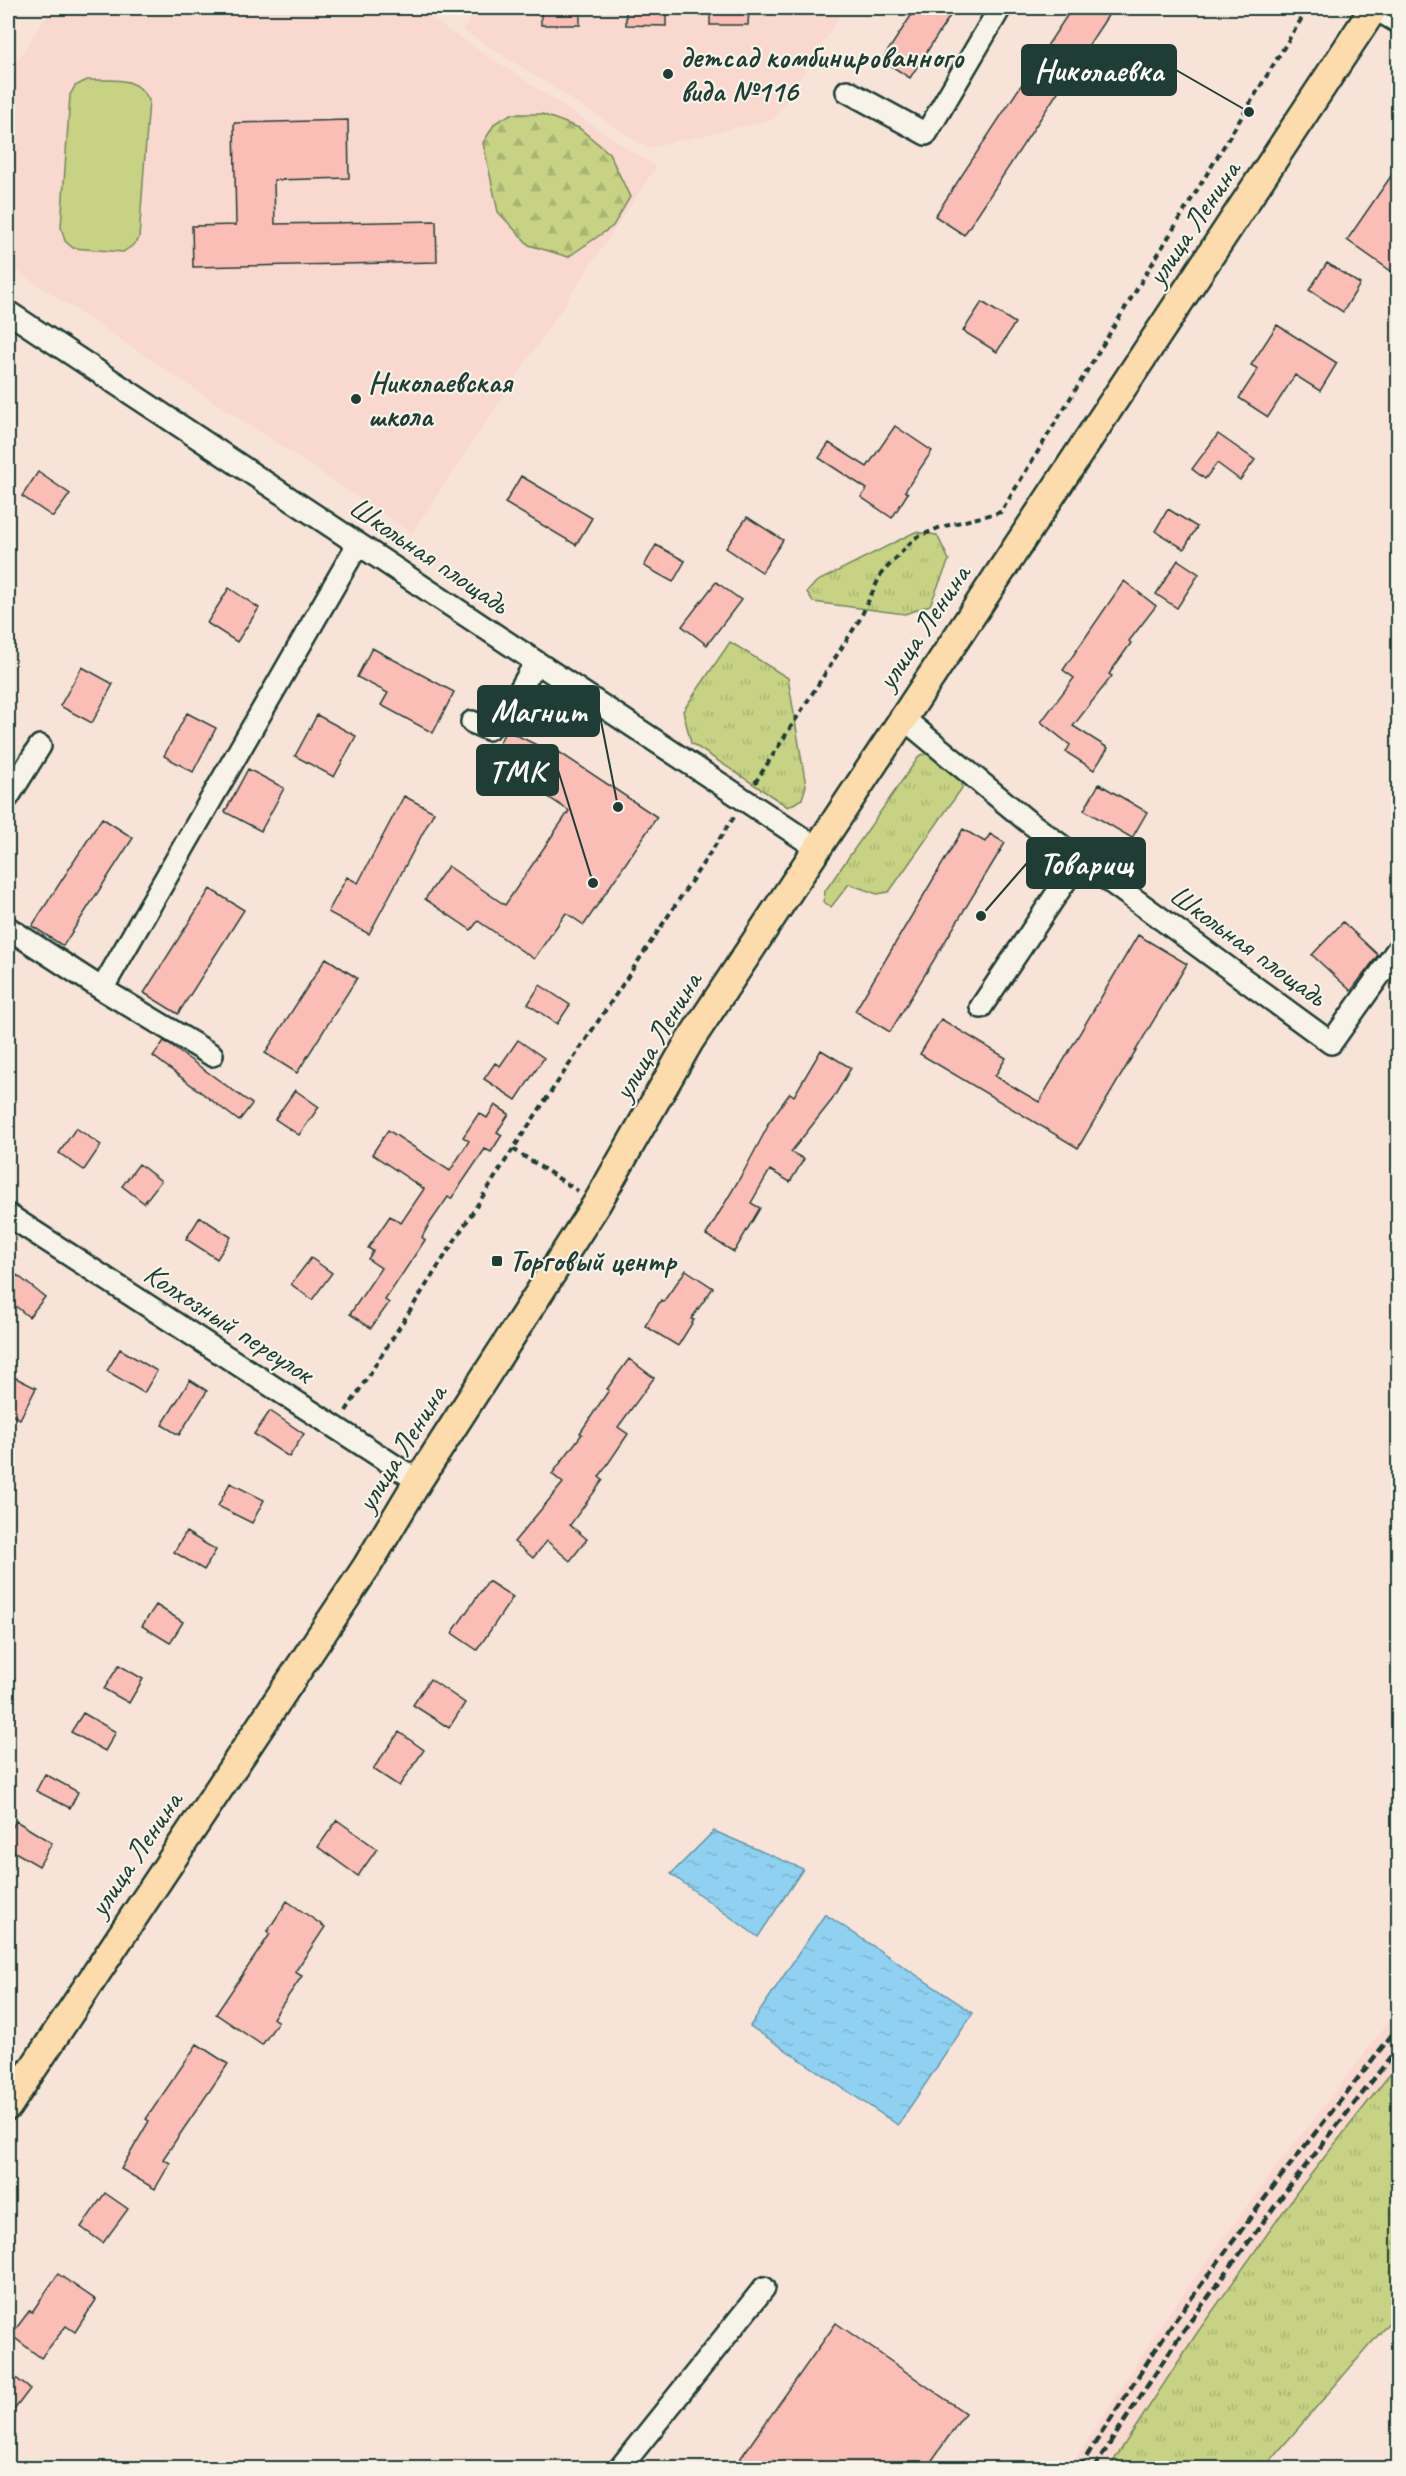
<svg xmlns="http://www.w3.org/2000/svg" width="1406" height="2476" viewBox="0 0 1406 2476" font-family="Caveat,sans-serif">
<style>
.built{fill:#f9d8cf}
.grass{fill:url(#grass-tufts);stroke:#73885c;stroke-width:1.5}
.forest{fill:url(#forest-firs);stroke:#73885c;stroke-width:1.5}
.garden{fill:#c7d285;stroke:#73885c;stroke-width:1.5}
.water{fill:url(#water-ripples);stroke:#6396a6;stroke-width:1.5}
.building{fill:#fabeb7;stroke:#1f3d34;stroke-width:1.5}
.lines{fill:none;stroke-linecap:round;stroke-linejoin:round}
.minor-casing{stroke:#1f3d34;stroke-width:26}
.major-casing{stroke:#1f3d34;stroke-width:32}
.path{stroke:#1f3d34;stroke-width:4;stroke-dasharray:6 4.5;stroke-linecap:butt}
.minor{stroke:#f7f3e8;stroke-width:21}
.major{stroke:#fcdcac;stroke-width:27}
.rail{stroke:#1f3d34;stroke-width:4.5;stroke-dasharray:9 4.5;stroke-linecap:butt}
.poi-dot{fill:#1f3d34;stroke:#f7f3e8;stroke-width:2}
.labels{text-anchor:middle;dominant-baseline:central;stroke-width:4.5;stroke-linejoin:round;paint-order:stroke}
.poi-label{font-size:30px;font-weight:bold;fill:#1f3d34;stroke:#f7f3e8;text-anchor:start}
.street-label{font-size:30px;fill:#1f3d34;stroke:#f7f3e8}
.leader{fill:none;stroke:#1f3d34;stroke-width:2}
.callout-dot{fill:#1f3d34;stroke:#f7f3e8;stroke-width:2}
.callout{fill:#1f3d34;stroke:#1f3d34;stroke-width:2}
.callout-label{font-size:32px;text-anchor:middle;font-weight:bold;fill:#fff}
</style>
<defs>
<pattern id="grass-tufts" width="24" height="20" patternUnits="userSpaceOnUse" patternTransform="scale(1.5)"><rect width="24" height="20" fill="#c7d285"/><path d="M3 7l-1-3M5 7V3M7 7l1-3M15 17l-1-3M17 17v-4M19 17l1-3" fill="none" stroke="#aab573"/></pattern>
<pattern id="forest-firs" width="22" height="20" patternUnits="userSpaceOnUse" patternTransform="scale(1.5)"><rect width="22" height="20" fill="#c7d285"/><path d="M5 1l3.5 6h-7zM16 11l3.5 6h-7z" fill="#aab573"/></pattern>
<pattern id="water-ripples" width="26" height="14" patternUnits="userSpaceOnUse" patternTransform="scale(1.5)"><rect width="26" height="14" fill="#90d1f2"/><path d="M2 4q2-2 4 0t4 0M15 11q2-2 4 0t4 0" fill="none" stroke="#7cb4d0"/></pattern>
</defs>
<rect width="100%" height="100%" fill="#f8e3d9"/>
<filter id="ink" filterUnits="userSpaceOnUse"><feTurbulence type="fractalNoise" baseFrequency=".0167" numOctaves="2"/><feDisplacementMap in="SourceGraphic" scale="12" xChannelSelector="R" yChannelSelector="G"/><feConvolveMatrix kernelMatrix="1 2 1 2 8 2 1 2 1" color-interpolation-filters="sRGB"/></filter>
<g filter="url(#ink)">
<path class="built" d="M 52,8 L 415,8 L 656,167 L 412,533 L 8,265 L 8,75 Z
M 476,8 L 845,8 L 774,119 L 648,148 L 463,30 Z
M 1398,2010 L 1398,2064 L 1297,2192 L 1197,2333 L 1109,2468 L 1070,2468 L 1164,2320 L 1267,2179 Z"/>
<path class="grass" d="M 915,532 L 937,535 L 949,560 L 930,605 L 905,614 L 813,602 L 807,592 L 816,582 Z
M 730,642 L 788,678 L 806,786 L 802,799 L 788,807 L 691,743 L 683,711 Z
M 933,753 L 962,775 L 962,788 L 889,892 L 877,894 L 849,884 L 831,907 L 824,902 L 825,891 L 920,755 Z
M 1398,2064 L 1398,2312 L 1264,2468 L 1109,2468 L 1197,2333 L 1297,2192 Z"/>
<path class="forest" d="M 511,114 L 542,114 L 579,128 L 609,153 L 630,197 L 613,226 L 568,257 L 529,245 L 498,212 L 483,143 L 495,123 Z"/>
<path class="garden" d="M 87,80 C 113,81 135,74 149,100 L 139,238 L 132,246 L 123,252 L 73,248 L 65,241 L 61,227 L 70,95 L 75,86 Z"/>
<path class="water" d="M 714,1831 L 803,1869 L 758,1937 L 671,1874 Z
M 825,1914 L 973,2013 L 898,2125 L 750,2026 Z"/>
<path class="building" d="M 541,8 L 580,8 L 580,25 L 541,25 Z
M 626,8 L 666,8 L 666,26 L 626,25 Z
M 710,8 L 749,8 L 748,25 L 710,25 Z
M 916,8 L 955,8 L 910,78 L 882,60 Z
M 1072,8 L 1113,8 L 964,235 L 935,216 Z
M 348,120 L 349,178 L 274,180 L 275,224 L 436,221 L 437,262 L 193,267 L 192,226 L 236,225 L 234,123 Z
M 1398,166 L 1398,276 L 1347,240 Z
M 1327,263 L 1360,284 L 1343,312 L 1309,290 Z
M 982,302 L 1015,323 L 997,352 L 963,331 Z
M 1277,325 L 1337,363 L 1320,391 L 1295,375 L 1268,417 L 1239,398 L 1258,369 L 1251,365 Z
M 895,426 L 932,451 L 905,491 L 908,493 L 892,518 L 861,497 L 867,489 L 819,458 L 829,443 L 867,467 Z
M 1218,434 L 1255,460 L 1240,480 L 1217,463 L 1205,479 L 1192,469 Z
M 38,472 L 70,494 L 53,517 L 22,496 Z
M 521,476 L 592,518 L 576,545 L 505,503 Z
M 1168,509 L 1197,527 L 1184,549 L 1155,531 Z
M 747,517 L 783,540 L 762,572 L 726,548 Z
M 656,545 L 685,561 L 673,582 L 644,566 Z
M 1178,560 L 1199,574 L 1177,608 L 1156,594 Z
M 1124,581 L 1156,606 L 1129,641 L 1131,643 L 1109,674 L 1112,676 L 1073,726 L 1108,748 L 1094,770 L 1066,752 L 1070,745 L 1041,722 L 1074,678 L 1063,670 Z
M 716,582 L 741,600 L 707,645 L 682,626 Z
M 229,588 L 259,608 L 237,642 L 207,623 Z
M 372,648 L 454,692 L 433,733 L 381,705 L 388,693 L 357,677 Z
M 82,667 L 113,684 L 92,723 L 60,706 Z
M 187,713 L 216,728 L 193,772 L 164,756 Z
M 317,715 L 356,736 L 334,777 L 295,756 Z
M 506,730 L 557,755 L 559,752 L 657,817 L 584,925 L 566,913 L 534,959 L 478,921 L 471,930 L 425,899 L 448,866 L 505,905 L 569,811 L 535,788 L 541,779 L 493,756 Z
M 248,769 L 284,788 L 261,831 L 225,812 Z
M 1099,784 L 1147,812 L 1132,838 L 1084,810 Z
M 404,796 L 434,812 L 369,934 L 328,912 L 347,877 L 358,883 Z
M 102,818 L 133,838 L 63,946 L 32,926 Z
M 963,829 L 985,842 L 990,834 L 1005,843 L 890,1032 L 855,1011 Z
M 210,889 L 244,910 L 178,1014 L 144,993 Z
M 1343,922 L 1378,955 L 1351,991 L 1312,955 Z
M 1138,935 L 1187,964 L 1078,1148 L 920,1054 L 941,1019 L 1006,1058 L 995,1076 L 1039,1102 Z
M 326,958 L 357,978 L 297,1073 L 265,1053 Z
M 540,985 L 570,1005 L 557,1024 L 528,1004 Z
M 518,1040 L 544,1058 L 516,1100 L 484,1079 L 495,1063 L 500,1066 Z
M 164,1041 L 252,1104 L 239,1121 L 153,1056 Z
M 821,1050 L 851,1068 L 832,1100 L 791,1152 L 804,1159 L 790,1182 L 770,1170 L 751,1203 L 760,1208 L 734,1252 L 706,1235 L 744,1171 L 768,1126 L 767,1125 L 790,1093 L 794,1096 Z
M 295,1090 L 319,1107 L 299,1135 L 275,1119 Z
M 495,1105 L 509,1114 L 497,1132 L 502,1135 L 491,1152 L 485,1149 L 451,1199 L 448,1197 L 430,1223 L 422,1237 L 425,1240 L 385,1300 L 389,1303 L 371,1328 L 350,1314 L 381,1268 L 368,1259 L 373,1251 L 368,1248 L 390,1216 L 401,1223 L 424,1189 L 372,1154 L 388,1130 L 450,1171 L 469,1141 L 463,1137 L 479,1113 L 487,1118 Z
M 76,1128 L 101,1145 L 84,1170 L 59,1153 Z
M 139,1164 L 161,1181 L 144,1203 L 122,1186 Z
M 200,1217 L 231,1237 L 217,1259 L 186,1239 Z
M 311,1258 L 332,1273 L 312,1300 L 291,1284 Z
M 686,1270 L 713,1288 L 691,1319 L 694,1320 L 678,1346 L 645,1326 L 661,1300 L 663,1302 Z
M 17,1275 L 45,1297 L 29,1317 L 8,1300 L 8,1287 Z
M 120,1349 L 157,1371 L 144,1393 L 107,1371 Z
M 629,1359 L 654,1378 L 618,1427 L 628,1434 L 599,1477 L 603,1480 L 570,1525 L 587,1539 L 570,1561 L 547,1541 L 533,1558 L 514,1542 L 563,1483 L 552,1474 L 582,1434 L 580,1433 L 609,1390 L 607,1389 Z
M 8,1374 L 36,1388 L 20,1419 L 8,1413 Z
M 190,1380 L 207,1391 L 179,1435 L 162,1425 Z
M 270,1411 L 304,1434 L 289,1457 L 254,1434 Z
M 230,1483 L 264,1500 L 252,1523 L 218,1506 Z
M 186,1532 L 216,1550 L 204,1570 L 174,1552 Z
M 488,1581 L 513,1597 L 477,1650 L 452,1633 Z
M 156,1605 L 183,1622 L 170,1643 L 142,1626 Z
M 119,1665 L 143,1679 L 129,1703 L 104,1689 Z
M 430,1679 L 465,1703 L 449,1728 L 413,1705 Z
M 83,1713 L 116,1732 L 105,1751 L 71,1732 Z
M 399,1732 L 424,1750 L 399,1786 L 373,1769 Z
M 45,1774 L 78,1792 L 70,1808 L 36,1791 Z
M 337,1820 L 377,1849 L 358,1876 L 318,1847 Z
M 16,1821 L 52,1843 L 39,1866 L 8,1848 L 8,1835 Z
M 287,1901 L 325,1927 L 295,1972 L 302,1976 L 273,2018 L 278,2022 L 262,2045 L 216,2014 L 270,1934 L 267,1932 Z
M 197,2044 L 228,2064 L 163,2159 L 170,2163 L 155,2189 L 121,2169 L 149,2121 L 146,2119 Z
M 105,2193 L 128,2209 L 103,2243 L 81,2227 Z
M 58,2274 L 96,2300 L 75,2332 L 66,2326 L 41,2358 L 11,2335 L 30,2310 L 32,2312 Z
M 836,2323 L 965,2413 L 926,2469 L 733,2469 Z
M 8,2372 L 30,2389 L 8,2418 Z"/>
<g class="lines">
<g class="minor-casing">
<path id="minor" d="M 1374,8 L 1398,22
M 847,91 L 926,134 L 1000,8
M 8,312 L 817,848
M 903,718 L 1026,820 L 1331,1043 L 1398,949
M 472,722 L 488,729 C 510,714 522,685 536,662
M 8,797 L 40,746
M 8,928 L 102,989 L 212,1055
M 102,989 L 358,544
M 981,1007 L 1080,859
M 8,1215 L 418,1481
M 620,2468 L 764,2288"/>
</g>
<g class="major-casing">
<path id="major" d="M 8,2106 L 367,1566 L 418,1481 L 597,1203 L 689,1042 L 1374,8"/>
</g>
<path class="path" d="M 755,783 L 860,619 L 881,574 L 915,538 L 941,527 L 1001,512 L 1308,8
M 513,1149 L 578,1191
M 346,1411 L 513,1149 L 734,817"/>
<use href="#minor" class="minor"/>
<use href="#major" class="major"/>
<path class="rail" d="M 1079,2468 L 1170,2327 L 1276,2183 L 1398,2027
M 1094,2468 L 1181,2334 L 1286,2191 L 1398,2048"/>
</g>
</g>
<g class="poi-dot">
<circle cx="668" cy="74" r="6"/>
<circle cx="356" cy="399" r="6"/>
<rect x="491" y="1255" width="12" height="12" rx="3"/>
</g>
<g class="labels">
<g class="poi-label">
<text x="680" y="57">детсад комбинированного<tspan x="680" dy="34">вида №116</tspan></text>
<text x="368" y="382">Николаевская<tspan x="368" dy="34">школа</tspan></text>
<text x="509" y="1261">Торговый центр</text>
</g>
<g class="street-label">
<text transform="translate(1193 223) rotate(-56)">улица Ленина</text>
<text transform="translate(429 555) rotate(34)">Школьная площадь</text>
<text transform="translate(923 627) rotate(-56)">улица Ленина</text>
<text transform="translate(1248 945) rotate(36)">Школьная площадь</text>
<text transform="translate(657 1036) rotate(-59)">улица Ленина</text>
<text transform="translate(229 1323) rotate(33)">Колхозный переулок</text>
<text transform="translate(401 1448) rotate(-58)">улица Ленина</text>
<text transform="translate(135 1854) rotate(-56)">улица Ленина</text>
</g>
</g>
<path class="leader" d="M1249 112L1176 70M618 807L599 711M593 883L558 770M981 916L1027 863"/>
<g class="callout-dot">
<circle cx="1249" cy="112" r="6"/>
<circle cx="618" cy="807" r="6"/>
<circle cx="593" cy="883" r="6"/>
<circle cx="981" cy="916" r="6"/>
</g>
<g class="callout">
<rect x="1022" y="45" width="154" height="50" rx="6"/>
<rect x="478" y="686" width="121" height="50" rx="6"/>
<rect x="477" y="745" width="81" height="50" rx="6"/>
<rect x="1027" y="838" width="118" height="50" rx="6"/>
</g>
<g class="callout-label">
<text x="1099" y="81">Николаевка</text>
<text x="539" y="722">Магнит</text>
<text x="517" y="782">ТМК</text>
<text x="1086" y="874">Товарищ</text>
</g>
<rect width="1406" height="2476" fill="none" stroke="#f7f3e8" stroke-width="30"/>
<rect x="15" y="15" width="1376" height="2446" fill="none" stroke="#1f3d34" stroke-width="2" filter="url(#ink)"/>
</svg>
